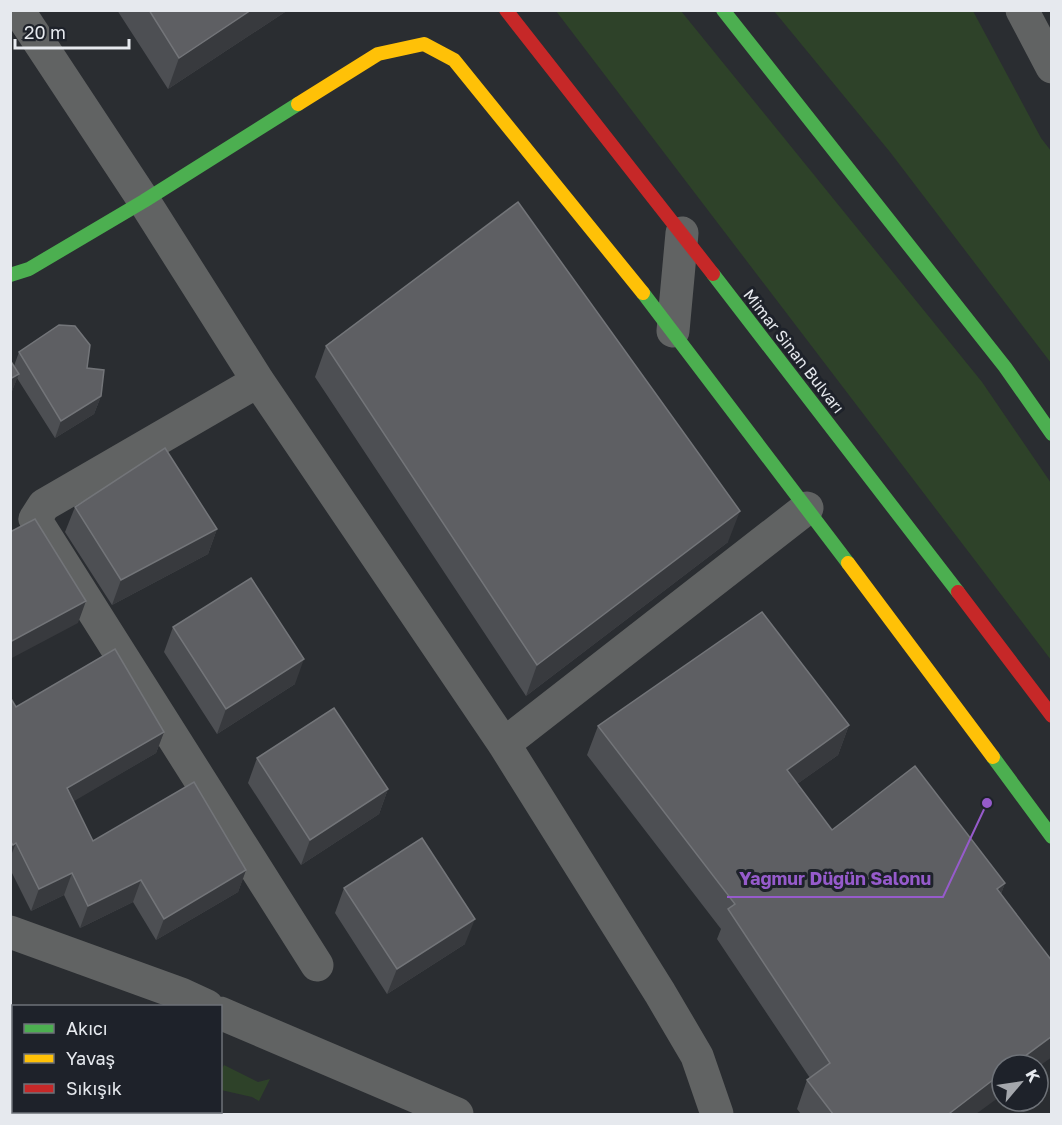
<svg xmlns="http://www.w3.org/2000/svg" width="1062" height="1125" viewBox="0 0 1062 1125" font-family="'Golos Text',sans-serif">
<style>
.green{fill:#2e4229}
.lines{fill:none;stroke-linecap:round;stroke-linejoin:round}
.lane{stroke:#616363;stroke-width:20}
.street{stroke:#616363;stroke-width:33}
.fast{stroke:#4caf50;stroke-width:14}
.slow{stroke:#ffc107;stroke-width:14}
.jam{stroke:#c62828;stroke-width:14}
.wall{fill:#4d4f53}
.shaded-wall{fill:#383a3e}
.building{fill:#5e5f63;stroke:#737579;stroke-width:1.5}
.labels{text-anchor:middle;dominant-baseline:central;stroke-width:6;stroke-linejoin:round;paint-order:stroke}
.street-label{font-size:16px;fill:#e6e9ee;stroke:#1e222a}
.leader{fill:none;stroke:#965bcb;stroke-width:2}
.callout-dot{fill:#965bcb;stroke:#1e222a;stroke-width:2}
.callout-label{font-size:18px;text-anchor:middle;font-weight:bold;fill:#965bcb;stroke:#1e222a;stroke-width:6;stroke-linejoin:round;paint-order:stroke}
</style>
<rect width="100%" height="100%" fill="#2a2d31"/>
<path class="green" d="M 556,11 L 681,11 L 982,382 L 1051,483 L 1051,660 Z
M 774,11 L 973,11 L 1041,138 L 1051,151 L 1051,363 L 890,152 Z
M 224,1065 L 258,1082 L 270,1079 L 259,1101 L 252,1097 L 221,1090 L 221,1071 Z"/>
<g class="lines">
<path class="lane" d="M 108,1114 L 109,1112
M 169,1114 L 171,1112"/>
<path class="street" d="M 18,10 L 144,201 L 258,381 L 504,744 L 660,993 L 697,1056 L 717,1114
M 1022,10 L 1052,67
M 673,331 L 682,233
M 258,381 L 44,505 L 35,519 L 317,965
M 504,744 L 807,508
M 10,932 L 181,994 L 207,1006
M 220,1013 L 457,1114"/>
<path class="fast" d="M 723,10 L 1005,367 L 1052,434
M 713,274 L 958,592
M 10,275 L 29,269 L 144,201 L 298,104
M 643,293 L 848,563
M 993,757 L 1052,837"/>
<path class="slow" d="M 298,104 L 378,54 L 424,44 L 454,60 L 643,293
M 848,563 L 993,757"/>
<path class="jam" d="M 506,10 L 713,274
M 958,592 L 1052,716"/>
</g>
<path class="wall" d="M 117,10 L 288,10 L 168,89 Z
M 326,346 L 728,542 L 526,696 L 315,377 Z
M 19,352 L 87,368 L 101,396 L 94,414 L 55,438 L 17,378 L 12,391 L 10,393 L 10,360 L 14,366 Z
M 75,507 L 217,529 L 208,554 L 112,605 L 65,532 Z
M 173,627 L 295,684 L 217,734 L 164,652 Z
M 10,697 L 16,707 L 164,732 L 156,753 L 73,801 L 93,841 L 246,870 L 238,892 L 156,940 L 133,902 L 80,928 L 64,895 L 31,911 L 10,869 Z
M 849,725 L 838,755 L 797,784 L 832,830 L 1005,883 L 1001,894 L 976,1114 L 801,1114 L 797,1109 L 807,1080 L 810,1078 L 717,939 L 721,929 L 587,755 L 598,726 Z
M 257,758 L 388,789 L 379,814 L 301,865 L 248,783 Z
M 344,888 L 465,944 L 387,994 L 335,913 Z"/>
<path class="shaded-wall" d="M 251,10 L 288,10 L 168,89 L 179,58 Z
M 19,374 L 12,391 L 10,393 L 10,379 Z
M 101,396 L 94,414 L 55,438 L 61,421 Z
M 740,511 L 728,542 L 526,696 L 537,665 Z
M 217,529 L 208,554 L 112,605 L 121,580 Z
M 86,601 L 78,623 L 10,659 L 10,642 Z
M 304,659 L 295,684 L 217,734 L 226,709 Z
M 849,725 L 838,755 L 776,799 L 787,770 Z
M 164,732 L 156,753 L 59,810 L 67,788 Z
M 388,789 L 379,814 L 301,865 L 310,840 Z
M 16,843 L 10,858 L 10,850 L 13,845 Z
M 246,870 L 238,892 L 156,940 L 164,919 Z
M 72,873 L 64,895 L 31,911 L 39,889 Z
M 141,880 L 133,902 L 80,928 L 88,906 Z
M 1005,883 L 994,912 L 997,889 Z
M 475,919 L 465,944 L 387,994 L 397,969 Z
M 1052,1036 L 1052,1057 L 1038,1067 L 1038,1065 L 1013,1065 Z
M 1002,1073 L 1002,1095 L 976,1114 L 949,1114 Z"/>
<path class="building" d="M 149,10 L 251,10 L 179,58 Z
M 518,202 L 740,511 L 537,665 L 326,346 Z
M 59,325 L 75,326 L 90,345 L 87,368 L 104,370 L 101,396 L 61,421 L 19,352 Z
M 10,360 L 19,374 L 10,379 Z
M 165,448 L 217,529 L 121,580 L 75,507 Z
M 35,519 L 86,601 L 10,642 L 10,532 Z
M 251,578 L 304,659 L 226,709 L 173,627 Z
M 762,612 L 849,725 L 787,770 L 832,830 L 915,766 L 1005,883 L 997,889 L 1052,961 L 1052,1036 L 1013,1065 L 1002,1065 L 1002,1073 L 950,1113 L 951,1114 L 833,1114 L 807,1080 L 830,1063 L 728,909 L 735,904 L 598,726 Z
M 115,649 L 164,732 L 67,788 L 93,841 L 194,782 L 246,870 L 164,919 L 141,880 L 88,906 L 72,873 L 39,889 L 16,843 L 13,845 L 10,841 L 10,697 L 16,707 Z
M 334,708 L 388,789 L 310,840 L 257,758 Z
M 422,838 L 475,919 L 397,969 L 344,888 Z"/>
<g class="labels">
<g class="street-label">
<text transform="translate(794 351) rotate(52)">Mimar Sinan Bulvarı</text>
</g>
</g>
<path class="leader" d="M987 803L943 897H727"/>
<circle class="callout-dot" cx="987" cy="803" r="6"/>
<g class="callout-label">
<text x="835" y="885">Yağmur Düğün Salonu</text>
</g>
<rect width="1062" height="1125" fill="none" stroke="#e6e9ee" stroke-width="24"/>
<rect x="12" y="1005" width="210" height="108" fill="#1e222a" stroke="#6e7278" stroke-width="1.5"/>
<rect x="24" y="1024" width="30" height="9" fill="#4caf50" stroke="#6e7278" stroke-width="1.5"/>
<text x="66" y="1035" font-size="18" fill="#e6e9ee">Akıcı</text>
<rect x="24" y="1054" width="30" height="9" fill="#ffc107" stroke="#6e7278" stroke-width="1.5"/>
<text x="66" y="1065" font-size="18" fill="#e6e9ee">Yavaş</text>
<rect x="24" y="1084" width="30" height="9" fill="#c62828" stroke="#6e7278" stroke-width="1.5"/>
<text x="66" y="1095" font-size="18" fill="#e6e9ee">Sıkışık</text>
<g transform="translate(1020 1083) rotate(61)"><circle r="28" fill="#1e222a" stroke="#6e7278" stroke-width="1.5"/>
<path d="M0-4.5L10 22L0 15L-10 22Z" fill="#a4a7ac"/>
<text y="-9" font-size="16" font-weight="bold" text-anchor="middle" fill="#e6e9ee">K</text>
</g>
<path d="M15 39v9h114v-9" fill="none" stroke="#e6e9ee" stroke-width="3"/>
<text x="24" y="39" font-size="18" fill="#e6e9ee" stroke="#1e222a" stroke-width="4.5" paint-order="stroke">20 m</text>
</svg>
